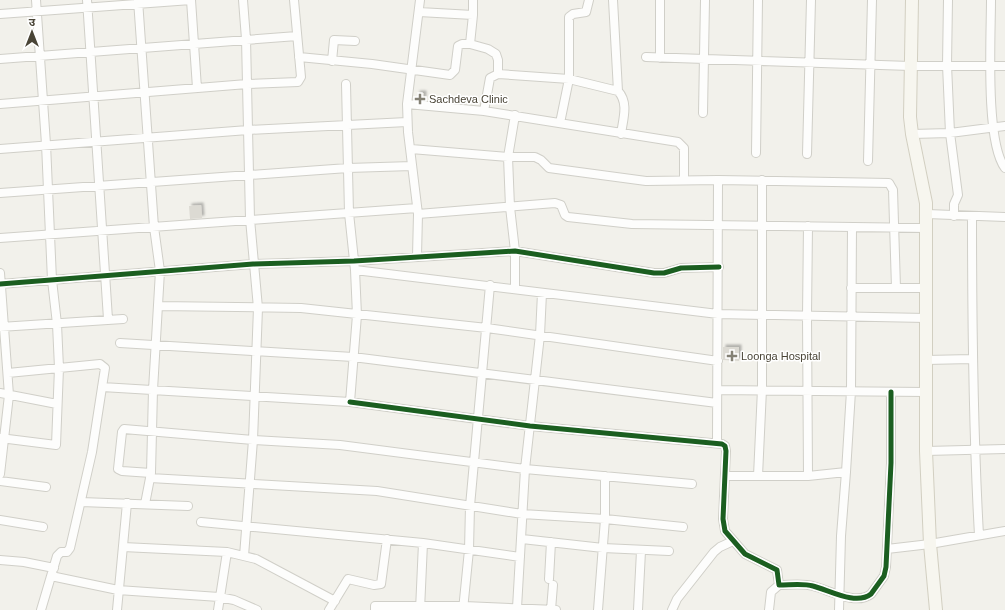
<svg xmlns="http://www.w3.org/2000/svg" width="1005" height="610" viewBox="0 0 1005 610" font-family="Arial,'Noto Sans Devanagari',sans-serif">
<style>
.building{fill:#dcdad3;filter:url(#shadow)}
.lines{fill:none;stroke-linecap:round;stroke-linejoin:round}
.minor-casing{stroke:#d0cfc8;stroke-width:10}
.secondary-casing{stroke:#d2cfc1;stroke-width:14}
.minor{stroke:#fdfdfc;stroke-width:8}
.secondary{stroke:#f7f6ef;stroke-width:12}
.cycleway-casing{stroke:#fff;stroke-width:8}
.cycleway{stroke:#1b5e20;stroke-width:5}
.poi-dot{fill:#848175;stroke:#fff;stroke-width:1.5}
.labels{text-anchor:middle;dominant-baseline:central;stroke-width:3;stroke-linejoin:round;paint-order:stroke}
.poi-label{font-size:11px;fill:#494436;stroke:#fff;text-anchor:start}
</style>
<defs>
<filter id="shadow"><feDropShadow dx="2.5" dy="-2.5" stdDeviation="1" flood-color="#0004"/></filter>
</defs>
<rect width="100%" height="100%" fill="#f2f1eb"/>
<path class="building" d="M 417,93 L 424,93 L 424,100 L 418,99 Z
M 201,205 L 202,218 L 190,219 L 189,206 Z
M 723,347 L 739,347 L 739,361 L 723,360 Z"/>
<g class="lines">
<g class="minor-casing">
<path id="minor" d="M 87,0 L 108,319
M 138,0 L 154,227 L 160,271 L 153,390 L 151,473 L 145,504
M 191,0 L 197,88
M 243,0 L 246,39 L 250,219 L 258,308 L 253,440 L 244,556
M 613,0 L 618,91 C 629,103 623,119 621,134
M 948,0 L 947,65 L 950,133 L 958,195 L 954,204 L 954,216
M 991,0 C 991,36 985,142 1005,168
M 419,12 L 473,15 L 473,0
M 0,14 L 191,0
M 473,15 L 470,44 L 488,49 L 496,54 L 498,60 L 498,74 L 569,79 L 618,91
M 299,57 L 372,64 L 450,75 L 455,70 L 458,46 L 462,44 L 470,44
M 646,57 L 910,66 L 1005,66
M 660,58 L 660,0
M 0,59 L 297,36
M 332,61 L 334,40 L 355,41
M 0,104 L 247,84 L 298,82 L 301,77 L 294,0
M 407,104 L 484,111 L 678,142 L 684,148 L 684,180
M 484,111 L 490,78 L 498,74
M 703,113 L 705,0
M 560,123 L 569,79 L 569,17 L 573,14 L 586,12 L 589,0
M 912,134 L 950,133 L 1005,126
M 0,149 L 248,130 L 407,122
M 411,149 L 508,157 L 535,157 L 541,160 L 549,168 L 646,181 L 718,180 L 889,183 L 893,190 L 896,288
M 756,153 L 758,0
M 807,154 L 811,0
M 868,161 L 872,0
M 762,180 L 762,389 L 758,476 L 808,476 L 846,472
M 0,193 L 348,168 L 412,166
M 418,214 L 555,203 L 561,205 L 565,215 L 568,217 L 632,224 L 927,228
M 927,214 L 1005,217
M 972,216 C 972,323 973,429 979,535
M 0,238 L 417,208
M 417,256 L 418,214 L 408,132 L 407,104 L 420,0
M 355,270 L 718,314 L 926,318
M 0,273 L 9,395 L 0,474
M 0,284 L 253,264 L 354,261 L 515,251 L 654,273 L 664,273 L 681,268 L 719,267
M 851,288 L 927,288
M 515,289 L 515,251 L 510,207 L 508,157 L 515,115
M 158,306 L 301,308 L 487,328 L 718,361
M 0,327 L 123,319
M 120,343 L 353,357 L 717,403
M 926,360 L 972,359
M 8,373 L 100,364 L 105,368 L 92,452 L 70,548 L 67,552 L 61,552 L 57,556 L 41,610
M 102,387 L 350,402 L 357,315 L 355,270 L 349,213 L 346,84
M 718,390 L 926,392
M 0,393 L 57,404
M 350,402 L 530,426 L 722,444 L 725,446 L 726,451 L 723,519 L 725,531 L 745,554 L 777,570 L 779,585 C 790,585 803,583 813,586 C 829,590 856,606 871,594 L 884,576 L 886,567 L 891,463 L 891,392
M 0,438 L 56,445 L 59,368 L 57,324 L 52,280 L 46,144 L 36,0
M 717,443 L 718,180
M 926,451 L 1005,449
M 151,473 L 122,471 L 118,469 L 122,432 L 124,429 L 253,440 L 340,445 L 525,469 L 692,484
M 725,476 L 758,476
M 808,476 L 807,316 L 808,226
M 150,478 L 377,491 L 522,514 L 605,519 L 683,527
M 0,481 L 46,487
M 81,502 L 188,506
M 0,520 L 43,527
M 201,522 L 423,543 L 520,557
M 522,539 L 603,548 L 669,551
M 123,547 L 227,552 L 256,559 L 335,601
M 887,549 L 930,544 L 1005,531
M 0,560 L 24,562 L 54,568
M 51,576 L 118,590 L 219,597 L 234,600 L 257,610
M 549,579 L 551,542
M 517,608 L 525,469 L 540,335 L 542,293
M 117,610 L 127,503
M 218,610 L 227,552
M 329,610 L 348,579 L 374,585 L 381,584 L 387,539
M 375,610 L 375,606 L 464,606 L 556,610
M 420,610 L 423,543
M 463,610 L 469,550 L 470,506 L 490,285
M 551,610 L 553,585
M 598,610 L 605,519 L 605,476
M 638,610 L 641,551
M 672,610 L 677,599 L 714,552 L 720,547 L 733,541
M 769,610 L 771,592 L 779,585
M 839,610 L 841,536 L 846,472 L 851,391 L 852,227"/>
</g>
<g class="secondary-casing">
<path id="secondary" d="M 912,0 L 910,117 L 912,134 L 926,203 L 926,451 L 930,544 L 936,610"/>
</g>
<use href="#minor" class="minor"/>
<use href="#secondary" class="secondary"/>
<g class="cycleway-casing">
<path id="cycleway" d="M 0,284 L 253,264 L 354,261 L 515,251 L 654,273 L 664,273 L 681,268 L 719,267
M 350,402 L 530,426 L 722,444 L 725,446 L 726,451 L 723,519 L 725,531 L 745,554 L 777,570 L 779,585 C 790,585 803,583 813,586 C 829,590 856,606 871,594 L 884,576 L 886,567 L 891,463 L 891,392"/>
</g>
<use href="#cycleway" class="cycleway"/>
</g>
<g class="poi-dot">
<path d="M418 93h4v4h4v4h-4v4h-4v-4h-4v-4h4z"/>
<path d="M730 350h4v4h4v4h-4v4h-4v-4h-4v-4h4z"/>
</g>
<g class="labels">
<g class="poi-label">
<text x="429" y="99">Sachdeva Clinic</text>
<text x="741" y="356">Loonga Hospital</text>
</g>
</g>
<g transform="translate(32 32)" stroke="#ffffff" stroke-width="3" paint-order="stroke">
<path d="M0-3L7 15L0 10L-7 15Z" fill="#494436"/>
<text y="-6" font-size="11" font-weight="bold" text-anchor="middle" fill="#494436">उ</text>
</g>
</svg>
